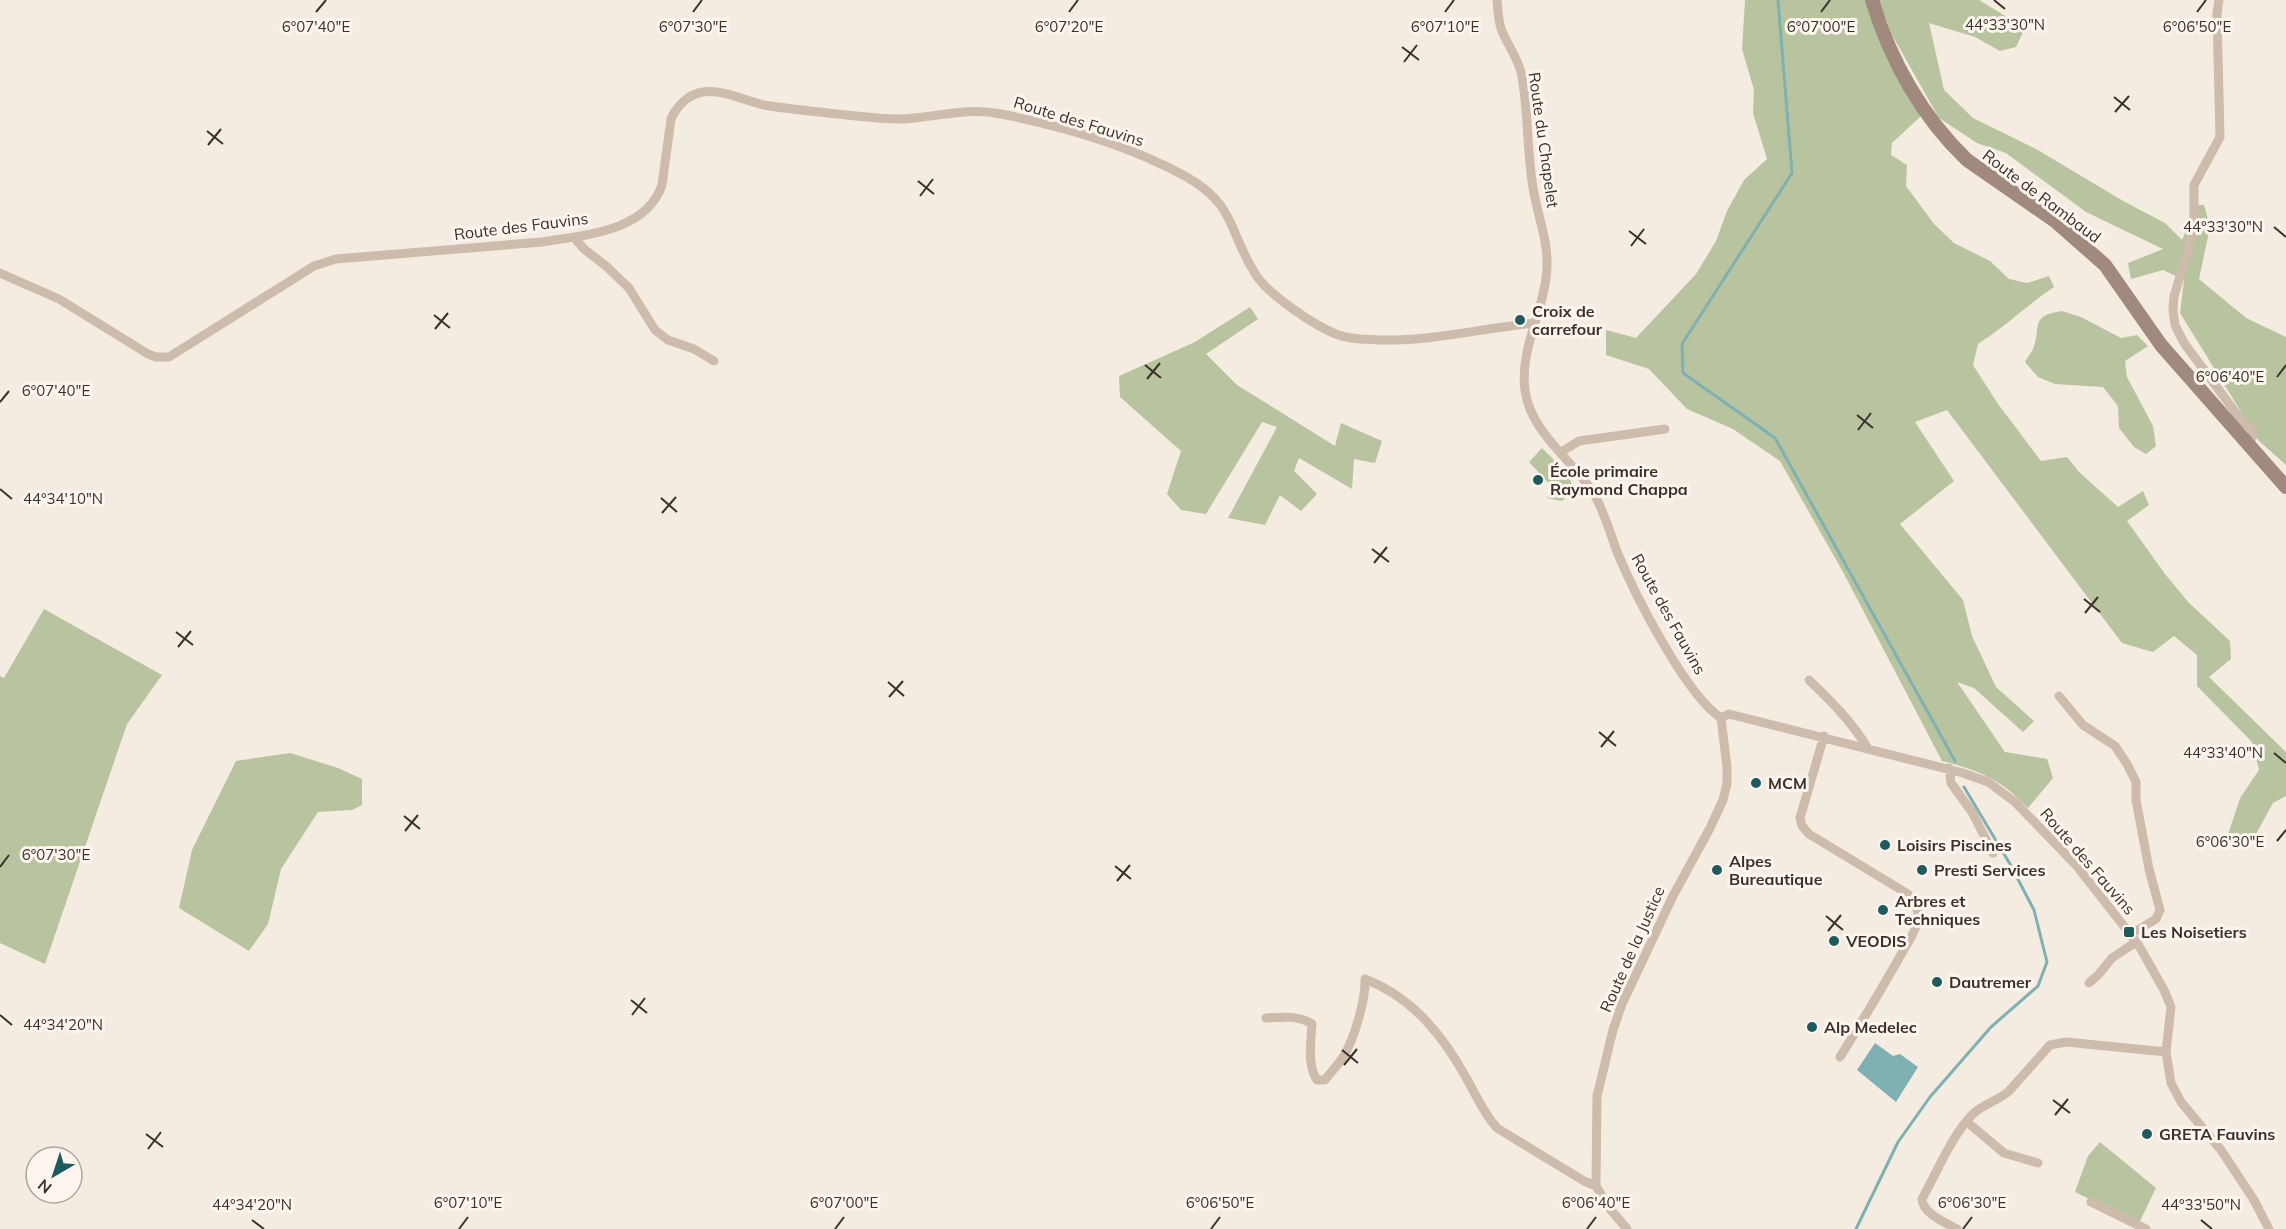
<svg xmlns="http://www.w3.org/2000/svg" width="2286" height="1229" viewBox="0 0 2286 1229" font-family="Mulish,sans-serif">
<style>
.green{fill:#b8c4a0}
.water{fill:#7fb0b2}
.lines{fill:none;stroke-linecap:round;stroke-linejoin:round}
.stream{stroke:#7fb0b2;stroke-width:3}
.street{stroke:#cdbbac;stroke-width:9}
.secondary{stroke:#a18a7d;stroke-width:14}
.ticks{fill:none;stroke:#3b302b;stroke-width:2}
.poi-dot{fill:#1f5a5e;stroke:#fbf5ee;stroke-width:2}
.labels{text-anchor:middle;dominant-baseline:central;stroke-width:6;stroke-linejoin:round;paint-order:stroke}
.street-label{font-size:16px;fill:#3b302b;stroke:#fbf5ee}
.poi-label{font-size:16px;font-weight:bold;fill:#3b302b;stroke:#fbf5ee;text-anchor:start}
.ticks-label{font-size:15px;text-anchor:middle;fill:#3b302b;stroke:#fbf5ee;stroke-width:6;stroke-linejoin:round;paint-order:stroke}
</style>
<rect width="100%" height="100%" fill="#f4ebe1"/>
<path class="green" d="M 1745,0 L 1866,0 C 1879,42 1899,78 1921,116 L 1892,143 L 1891,155 L 1907,165 L 1906,186 L 1934,224 L 1954,243 L 1990,261 L 2009,279 L 2027,283 L 2049,276 L 2054,287 C 2027,305 2005,327 1978,344 L 1973,365 L 1998,404 L 2041,461 L 2067,457 L 2079,472 L 2118,507 L 2143,491 L 2149,505 L 2127,521 L 2165,574 L 2189,603 L 2230,641 L 2231,659 L 2209,677 L 2286,752 L 2286,796 L 2273,803 L 2250,845 L 2227,838 L 2240,798 L 2259,770 L 2252,742 L 2197,686 L 2197,655 L 2174,636 L 2153,652 L 2122,643 L 1947,410 L 1915,422 L 1954,481 L 1900,524 L 1963,600 L 1972,636 L 1996,687 L 2034,721 L 2023,732 L 1974,688 L 1957,682 L 2005,752 L 2047,759 L 2053,778 L 2028,808 C 2000,779 1981,771 1942,761 L 1843,572 L 1780,461 L 1733,429 L 1687,409 L 1649,369 L 1606,355 L 1606,330 L 1636,338 L 1696,274 L 1716,241 L 1727,211 L 1744,180 L 1767,159 L 1753,113 L 1754,90 L 1742,49 Z
M 1878,0 L 1979,0 L 2025,28 L 2016,47 L 2000,51 L 1975,37 L 1929,23 L 1944,90 L 1973,118 L 2036,149 L 2125,202 L 2165,223 L 2182,240 L 2198,205 L 2204,205 L 2210,227 L 2199,279 L 2246,318 L 2286,337 L 2286,465 L 2259,441 L 2180,313 L 2184,280 L 2163,270 L 2131,279 L 2128,263 L 2163,249 L 2086,212 L 2006,153 L 1977,143 L 1939,118 L 1892,35 Z
M 1250,307 L 1258,319 L 1206,354 L 1237,385 L 1335,446 L 1341,423 L 1382,441 L 1375,463 L 1354,459 L 1352,489 L 1299,458 L 1294,471 L 1317,494 L 1301,511 L 1280,495 L 1265,525 L 1228,518 L 1277,427 L 1262,422 L 1206,514 L 1181,510 L 1167,494 L 1181,451 L 1120,397 L 1119,376 L 1195,342 Z
M 2062,311 L 2081,317 L 2121,338 L 2137,335 L 2148,346 L 2125,361 L 2127,377 L 2153,426 L 2156,446 L 2146,454 L 2134,447 L 2119,428 L 2118,406 L 2103,387 L 2055,384 L 2038,377 L 2025,362 C 2027,358 2031,353 2033,349 C 2042,328 2028,316 2062,311 Z
M 1542,448 L 1568,474 L 1574,490 L 1562,501 L 1547,498 L 1555,490 L 1529,462 Z
M 44,609 L 162,675 L 127,724 L 45,964 L 0,943 L 0,676 L 4,678 Z
M 290,753 L 338,768 L 362,779 L 362,805 L 352,810 L 318,812 L 281,869 L 268,924 L 249,951 L 179,908 L 192,850 L 236,761 Z
M 2100,1142 L 2156,1188 L 2139,1223 L 2075,1192 L 2088,1156 Z"/>
<path class="water" d="M 1875,1043 L 1893,1056 L 1900,1054 L 1918,1067 L 1896,1102 L 1857,1070 Z"/>
<g class="lines">
<path class="stream" d="M 1778,0 L 1792,173 L 1682,344 L 1683,373 L 1775,438 L 1955,761
M 1856,1229 L 1898,1142 L 1930,1097 L 1991,1027 L 2038,986 L 2047,962 L 2034,910 L 2010,864 L 1964,787"/>
<path class="street" d="M 1497,0 C 1498,10 1498,22 1502,31 C 1508,46 1520,61 1522,77 C 1528,111 1527,146 1532,181 C 1535,209 1548,237 1547,266 C 1546,308 1519,348 1525,390 C 1530,431 1570,458 1592,491 C 1604,509 1610,534 1618,554 C 1635,595 1686,695 1721,718
M 2219,0 L 2217,13 L 2220,137 L 2194,185 L 2194,223 L 2188,251 L 2174,296 L 2173,310 L 2175,325 L 2184,343 L 2239,417 L 2252,430 L 2253,436 L 2248,444
M 574,237 L 584,249 L 606,266 L 629,288 L 655,330 L 668,340 L 694,349 L 714,361
M 0,273 L 59,299 L 148,354 L 156,357 L 169,357 L 314,266 L 336,259 L 542,242 C 584,235 646,232 662,185 L 671,119 C 677,106 688,94 703,92 C 723,89 745,101 764,105 C 788,109 812,111 836,114 C 859,116 882,120 904,119 C 937,117 968,107 1001,114 C 1062,126 1130,146 1185,176 C 1237,205 1228,232 1256,275 C 1270,296 1315,326 1338,335 C 1352,340 1366,339 1381,340 C 1434,341 1483,328 1535,323
M 1561,452 L 1579,441 L 1665,429
M 1809,680 C 1831,701 1851,721 1867,747
M 2059,696 L 2083,725 L 2115,746 L 2127,764 L 2136,782 L 2136,800 L 2149,869 L 2160,910 L 2156,919 L 2131,934
M 1721,718 L 1729,714 L 1733,715 L 1963,773 L 1988,782 L 2015,802 L 2075,864 L 2138,944 L 2164,990 L 2171,1007 L 2166,1052 L 2171,1083 L 2181,1102 L 2221,1150 L 2254,1200 L 2269,1229
M 1824,736 L 1800,818 L 1802,826 L 1809,834 L 1908,894 C 1914,902 1919,909 1918,919 C 1917,930 1907,943 1902,953 C 1882,988 1862,1022 1840,1057
M 1949,768 L 1951,783 L 1972,812 L 1993,853
M 2089,983 L 2099,974 L 2112,958 L 2136,942
M 1266,1018 C 1281,1017 1299,1015 1312,1024 C 1311,1041 1307,1066 1317,1080 L 1325,1080 C 1331,1072 1338,1065 1343,1057 C 1354,1040 1366,999 1365,979 C 1414,998 1444,1037 1468,1081 C 1477,1097 1484,1114 1497,1128 L 1584,1181 L 1596,1186
M 1967,1122 L 2004,1153 L 2038,1163
M 2091,1202 L 2146,1229
M 1627,1229 L 1610,1209 L 1596,1186 L 1597,1096 L 1613,1030 L 1622,1004 L 1673,896 L 1710,828 L 1723,800 L 1727,783 L 1727,767 L 1721,718
M 1957,1229 C 1945,1222 1923,1214 1922,1199 C 1936,1174 1953,1133 1973,1114 C 1983,1104 1998,1101 2009,1091 L 2050,1045 L 2066,1042 L 2166,1052"/>
<path class="secondary" d="M 1872,0 C 1890,60 1922,117 1967,160 L 2055,221 L 2105,265 L 2161,345 L 2286,487"/>
</g>
<path class="ticks" d="M 1994,0 L 2005,9M 316,12 L 326,0M 693,12 L 702,0M 1069,12 L 1078,0M 1445,12 L 1454,0M 1821,12 L 1830,0M 2197,12 L 2206,0M 1402,47 L 1419,60M 1404,62 L 1417,45M 2114,97 L 2130,110M 2115,112 L 2129,96M 207,131 L 223,144M 208,145 L 221,129M 918,181 L 934,194M 920,196 L 933,179M 2274,227 L 2286,237M 1629,231 L 1646,244M 1631,246 L 1644,229M 434,315 L 450,328M 435,329 L 448,313M 1145,365 L 1161,378M 2277,377 L 2286,365M 1147,379 L 1160,363M 0,402 L 9,391M 1857,415 L 1873,428M 1858,430 L 1871,413M 0,489 L 12,499M 661,498 L 677,512M 662,513 L 676,497M 1372,549 L 1389,562M 1374,563 L 1387,547M 2084,599 L 2100,612M 2085,613 L 2098,597M 176,632 L 193,645M 178,647 L 191,631M 888,682 L 904,696M 889,697 L 903,681M 1599,732 L 1616,746M 1601,747 L 1614,731M 2274,753 L 2286,763M 404,816 L 420,829M 405,831 L 418,815M 2277,841 L 2286,830M 1115,866 L 1131,879M 0,867 L 9,855M 1117,881 L 1130,865M 1826,916 L 1843,930M 1828,931 L 1841,915M 631,1000 L 647,1013M 0,1015 L 12,1025M 632,1015 L 645,998M 1342,1050 L 1358,1063M 1344,1065 L 1357,1049M 2053,1100 L 2070,1113M 2055,1115 L 2068,1099M 146,1134 L 163,1147M 148,1149 L 161,1132M 252,1220 L 264,1229M 2201,1220 L 2212,1229M 459,1229 L 468,1217M 835,1229 L 844,1217M 1211,1229 L 1220,1217M 1587,1229 L 1596,1217M 1963,1229 L 1972,1217"/>
<g class="poi-dot">
<circle cx="1520" cy="320" r="6"/>
<circle cx="1538" cy="480" r="6"/>
<circle cx="1756" cy="783" r="6"/>
<circle cx="1885" cy="845" r="6"/>
<circle cx="1717" cy="870" r="6"/>
<circle cx="1922" cy="870" r="6"/>
<circle cx="1883" cy="910" r="6"/>
<rect x="2123" y="926" width="12" height="12" rx="3"/>
<circle cx="1834" cy="941" r="6"/>
<circle cx="1937" cy="982" r="6"/>
<circle cx="1812" cy="1027" r="6"/>
<circle cx="2147" cy="1134" r="6"/>
</g>
<g class="labels">
<g class="street-label">
<text transform="translate(1079 121) rotate(17)">Route des Fauvins</text>
<text transform="translate(1544 140) rotate(82)">Route du Chapelet</text>
<text transform="translate(2042 196) rotate(37)">Route de Rambaud</text>
<text transform="translate(521 226) rotate(-7)">Route des Fauvins</text>
<text transform="translate(1669 614) rotate(61)">Route des Fauvins</text>
<text transform="translate(2088 861) rotate(49)">Route des Fauvins</text>
<text transform="translate(1632 949) rotate(-66)">Route de la Justice</text>
</g>
<g class="poi-label">
<text x="1532" y="311">Croix de<tspan x="1532" dy="18">carrefour</tspan></text>
<text x="1550" y="471">École primaire<tspan x="1550" dy="18">Raymond Chappa</tspan></text>
<text x="1768" y="783">MCM</text>
<text x="1897" y="845">Loisirs Piscines</text>
<text x="1729" y="861">Alpes<tspan x="1729" dy="18">Bureautique</tspan></text>
<text x="1934" y="870">Presti Services</text>
<text x="1895" y="901">Arbres et<tspan x="1895" dy="18">Techniques</tspan></text>
<text x="2141" y="932">Les Noisetiers</text>
<text x="1846" y="941">VEODIS</text>
<text x="1949" y="982">Dautremer</text>
<text x="1824" y="1027">Alp Medelec</text>
<text x="2159" y="1134">GRETA Fauvins</text>
</g>
</g>
<g class="ticks-label">
<text x="2005" y="30">44°33'30"N</text>
<text x="316" y="32">6°07'40"E</text>
<text x="693" y="32">6°07'30"E</text>
<text x="1069" y="32">6°07'20"E</text>
<text x="1445" y="32">6°07'10"E</text>
<text x="1821" y="32">6°07'00"E</text>
<text x="2197" y="32">6°06'50"E</text>
<text x="2223" y="232">44°33'30"N</text>
<text x="2230" y="382">6°06'40"E</text>
<text x="56" y="396">6°07'40"E</text>
<text x="63" y="504">44°34'10"N</text>
<text x="2223" y="758">44°33'40"N</text>
<text x="2230" y="847">6°06'30"E</text>
<text x="56" y="860">6°07'30"E</text>
<text x="63" y="1030">44°34'20"N</text>
<text x="468" y="1208">6°07'10"E</text>
<text x="844" y="1208">6°07'00"E</text>
<text x="1220" y="1208">6°06'50"E</text>
<text x="1596" y="1208">6°06'40"E</text>
<text x="1972" y="1208">6°06'30"E</text>
<text x="252" y="1210">44°34'20"N</text>
<text x="2201" y="1210">44°33'50"N</text>
</g>
<g transform="translate(54 1175) rotate(219)"><circle r="28" fill="#fbf5ee" stroke="#aea6a0" stroke-width="1.5"/>
<path d="M0-4.5L10 22L0 15L-10 22Z" fill="#1f5a5e"/>
<text y="-9" font-size="16" font-weight="bold" text-anchor="middle" fill="#3b302b">N</text>
</g>
</svg>
